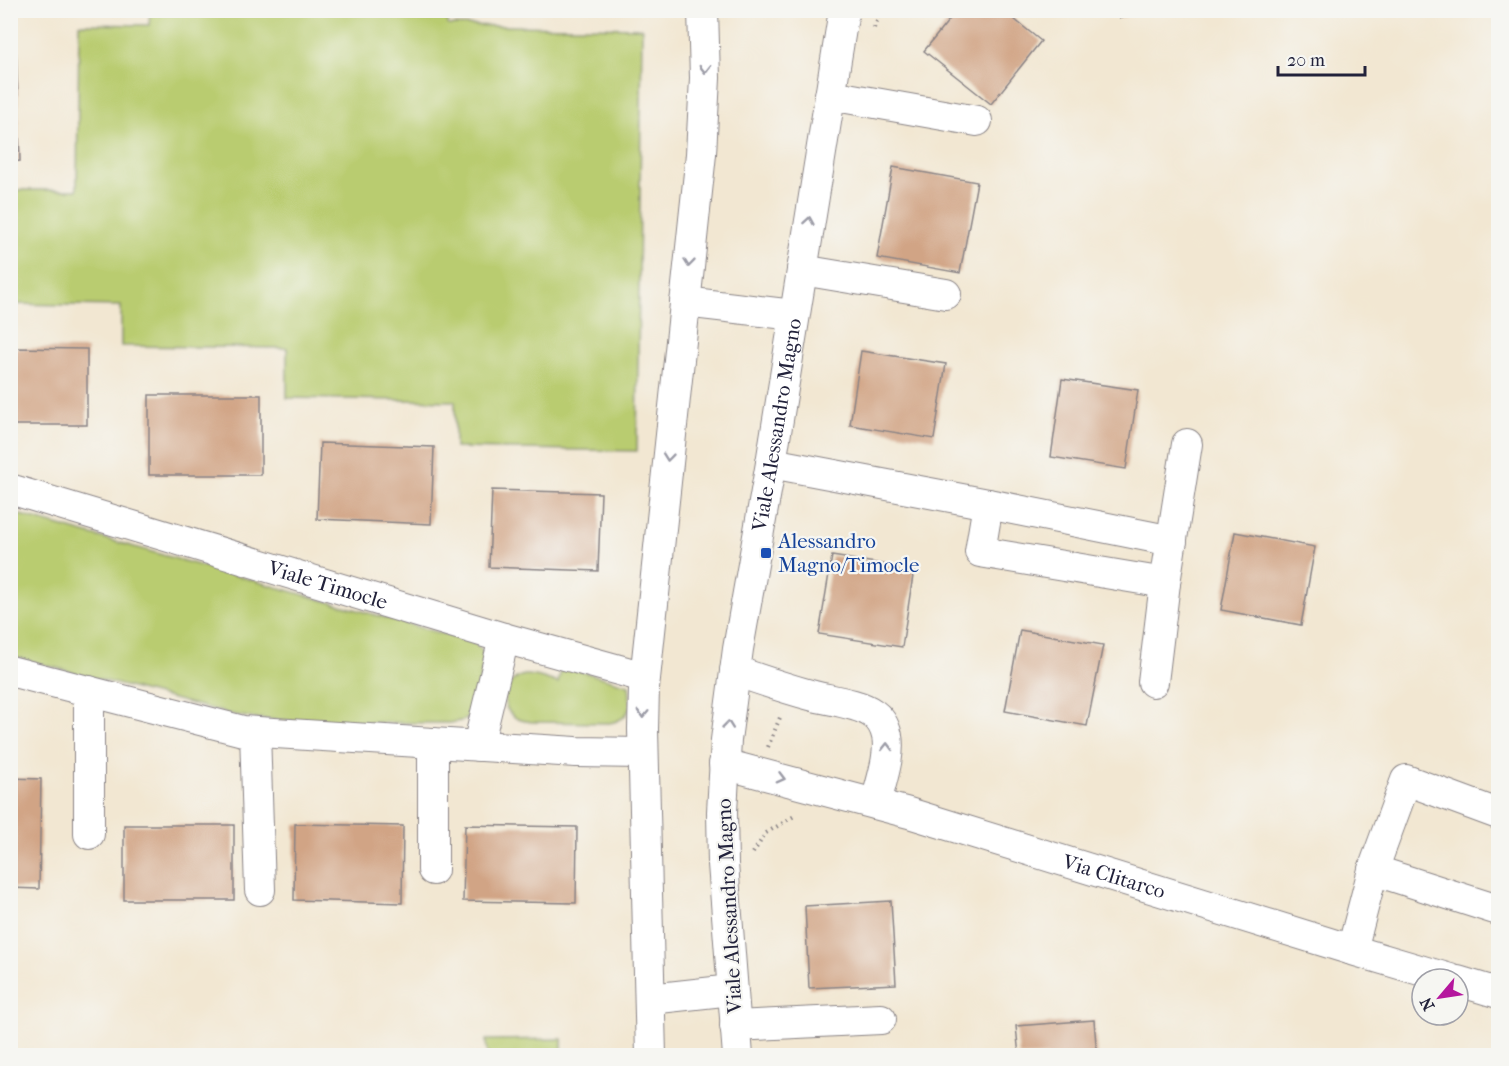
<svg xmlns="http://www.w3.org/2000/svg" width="1509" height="1066" viewBox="0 0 1509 1066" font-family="'IM FELL French Canon',serif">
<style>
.green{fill:#b9cc70;stroke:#6e7756;stroke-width:1.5}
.building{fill:#d1a485}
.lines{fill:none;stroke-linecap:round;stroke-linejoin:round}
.minor-casing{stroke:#8a8486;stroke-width:32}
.path{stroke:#8a8486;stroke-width:4;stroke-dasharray:1.5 4.5;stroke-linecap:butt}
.minor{stroke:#fff;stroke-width:30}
.oneway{stroke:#9c9ca7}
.transit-dot{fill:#1a4fb4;stroke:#f6f6f2;stroke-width:2}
.labels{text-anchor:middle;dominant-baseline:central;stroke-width:4.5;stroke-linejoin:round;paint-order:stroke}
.street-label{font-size:21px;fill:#22223b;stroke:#f6f6f2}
.transit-label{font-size:21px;fill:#164399;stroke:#f6f6f2;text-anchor:start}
</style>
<rect width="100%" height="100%" fill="#f6f6f2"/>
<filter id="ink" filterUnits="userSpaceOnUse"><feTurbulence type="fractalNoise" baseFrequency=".0167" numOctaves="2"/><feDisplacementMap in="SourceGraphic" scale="12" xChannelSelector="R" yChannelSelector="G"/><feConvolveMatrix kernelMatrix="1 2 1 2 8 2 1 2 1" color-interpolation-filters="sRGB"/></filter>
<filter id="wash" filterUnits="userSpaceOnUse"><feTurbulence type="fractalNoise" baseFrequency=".008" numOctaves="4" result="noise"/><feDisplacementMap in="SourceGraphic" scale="24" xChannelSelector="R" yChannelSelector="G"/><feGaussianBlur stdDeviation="1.35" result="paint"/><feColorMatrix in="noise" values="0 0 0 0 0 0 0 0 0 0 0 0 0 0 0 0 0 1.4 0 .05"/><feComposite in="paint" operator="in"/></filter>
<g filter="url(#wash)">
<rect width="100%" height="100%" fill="#f2e7d2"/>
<path class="green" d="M 150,10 L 448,10 L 448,25 L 642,28 L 637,451 L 455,448 L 455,401 L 287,398 L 287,348 L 121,346 L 121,306 L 11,304 L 11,190 L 77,190 L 79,24 L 149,25 Z
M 10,512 L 475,643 L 483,652 C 484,672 475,703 465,720 L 450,723 L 304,722 L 252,718 L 230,714 L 11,656 Z
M 562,666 L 629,685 C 631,704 633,719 609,723 L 532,722 C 525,721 519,721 513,716 C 498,704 505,678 525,675 C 536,674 549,680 558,683 Z
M 562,1039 L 562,1055 L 487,1055 L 486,1040 Z"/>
<g id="blocks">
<path class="building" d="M 957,10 L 1003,10 L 1041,41 L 991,104 L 924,51 Z
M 1118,10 L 1142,10 L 1142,11 L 1120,18 Z
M 10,44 L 16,44 L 20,161 L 10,162 Z
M 893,167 L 977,182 L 960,273 L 877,258 Z
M 10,348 L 87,349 L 87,425 L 10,425 Z
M 861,351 L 946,364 L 934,439 L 850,425 Z
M 1062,379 L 1138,390 L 1126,469 L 1051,457 Z
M 149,395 L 261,395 L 261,475 L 149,475 Z
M 320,443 L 434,447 L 431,524 L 317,519 Z
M 492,490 L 601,493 L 598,571 L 489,567 Z
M 1235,532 L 1315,547 L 1301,625 L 1221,610 Z
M 832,556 L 914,569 L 902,647 L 819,634 Z
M 1020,630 L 1103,645 L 1087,726 L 1005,711 Z
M 10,778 L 41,779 L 39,889 L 10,888 Z
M 295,824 L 403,826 L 402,903 L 294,900 Z
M 124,825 L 234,825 L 234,900 L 124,900 Z
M 465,825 L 577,827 L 576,903 L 463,901 Z
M 891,901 L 896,984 L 809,988 L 805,906 Z
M 1094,1020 L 1097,1056 L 1019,1056 L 1016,1026 Z"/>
</g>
</g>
<g filter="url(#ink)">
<use href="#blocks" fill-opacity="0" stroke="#8a8486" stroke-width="1.5"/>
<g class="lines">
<g class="minor-casing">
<g id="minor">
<path d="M 830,95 L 977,121"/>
<path d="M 802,270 L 946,294"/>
<path d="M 685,302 L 794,315"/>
<path d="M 771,463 L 988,504 L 1172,541"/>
<path id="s1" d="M 10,489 L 504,638 L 644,677"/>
<path d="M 988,504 L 980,552 L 1165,583"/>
<path d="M 10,671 L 243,731 L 576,752 L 643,753"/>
<path d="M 735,671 C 761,680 788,689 814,696 C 830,700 860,704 872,713 C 880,718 885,727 887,736 C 891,756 880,784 876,804"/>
<path d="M 1153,682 L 1165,583 L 1187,444"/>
<path d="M 255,732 L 260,890"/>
<path d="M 478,746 L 504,638"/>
<path id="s2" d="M 724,764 L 909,813 L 1352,950 L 1450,979"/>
<path d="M 89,834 L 89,691"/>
<path d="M 433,870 L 433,743"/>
<path d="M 1373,870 L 1498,910"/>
<path d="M 1352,950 L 1373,870 L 1406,780 L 1498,814"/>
<path d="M 1458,981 L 1498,993"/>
<path d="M 650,999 L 732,990"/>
<path d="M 735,1026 L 881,1019"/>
<path d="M 651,1056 L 643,729 L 644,688 L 701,154 L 705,78 L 703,10"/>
<path id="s3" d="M 738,1056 L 723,864 L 722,812 L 726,740 L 738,649 L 771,463 L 844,10"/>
</g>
</g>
<path class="path" d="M 874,28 L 882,10
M 768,747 L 781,715
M 753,853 L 766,833 L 796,815"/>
<use href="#minor" class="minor"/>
</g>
<defs><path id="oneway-chevron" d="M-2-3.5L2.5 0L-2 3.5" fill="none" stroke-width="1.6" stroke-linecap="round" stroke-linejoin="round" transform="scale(1.5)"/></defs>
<g class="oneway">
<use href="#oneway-chevron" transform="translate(705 69) rotate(90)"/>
<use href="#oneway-chevron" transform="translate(809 221) rotate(-81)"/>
<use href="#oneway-chevron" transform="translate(689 263) rotate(96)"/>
<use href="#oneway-chevron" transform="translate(668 457) rotate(96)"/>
<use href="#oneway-chevron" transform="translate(643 714) rotate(92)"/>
<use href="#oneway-chevron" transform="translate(728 725) rotate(-84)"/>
<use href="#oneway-chevron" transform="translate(887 747) rotate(-89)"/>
<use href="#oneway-chevron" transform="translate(781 778) rotate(15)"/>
</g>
</g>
<rect class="transit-dot" x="760" y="547" width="12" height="12" rx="3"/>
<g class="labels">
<g class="street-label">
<text stroke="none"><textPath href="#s3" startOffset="636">Viale Alessandro Magno</textPath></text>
<text stroke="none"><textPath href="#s1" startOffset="332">Viale Timocle</textPath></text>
<text stroke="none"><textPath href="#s2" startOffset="406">Via Clitarco</textPath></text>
<text transform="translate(729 906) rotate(-93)">Viale Alessandro Magno</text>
</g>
<g class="transit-label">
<text x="778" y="541">Alessandro<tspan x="778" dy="24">Magno/Timocle</tspan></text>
</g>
</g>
<rect width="1509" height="1066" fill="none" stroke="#f6f6f2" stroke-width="36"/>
<g transform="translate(1440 997) rotate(241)"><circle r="28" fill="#f6f6f2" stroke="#a1a1a9" stroke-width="1.5"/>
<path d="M0-4.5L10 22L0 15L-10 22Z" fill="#b5179e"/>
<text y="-9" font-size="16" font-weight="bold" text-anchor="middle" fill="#22223b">N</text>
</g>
<path d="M1278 66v9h87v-9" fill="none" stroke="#22223b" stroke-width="3"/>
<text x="1287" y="66" font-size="18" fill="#22223b" stroke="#f6f6f2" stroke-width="4.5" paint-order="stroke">20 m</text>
</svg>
